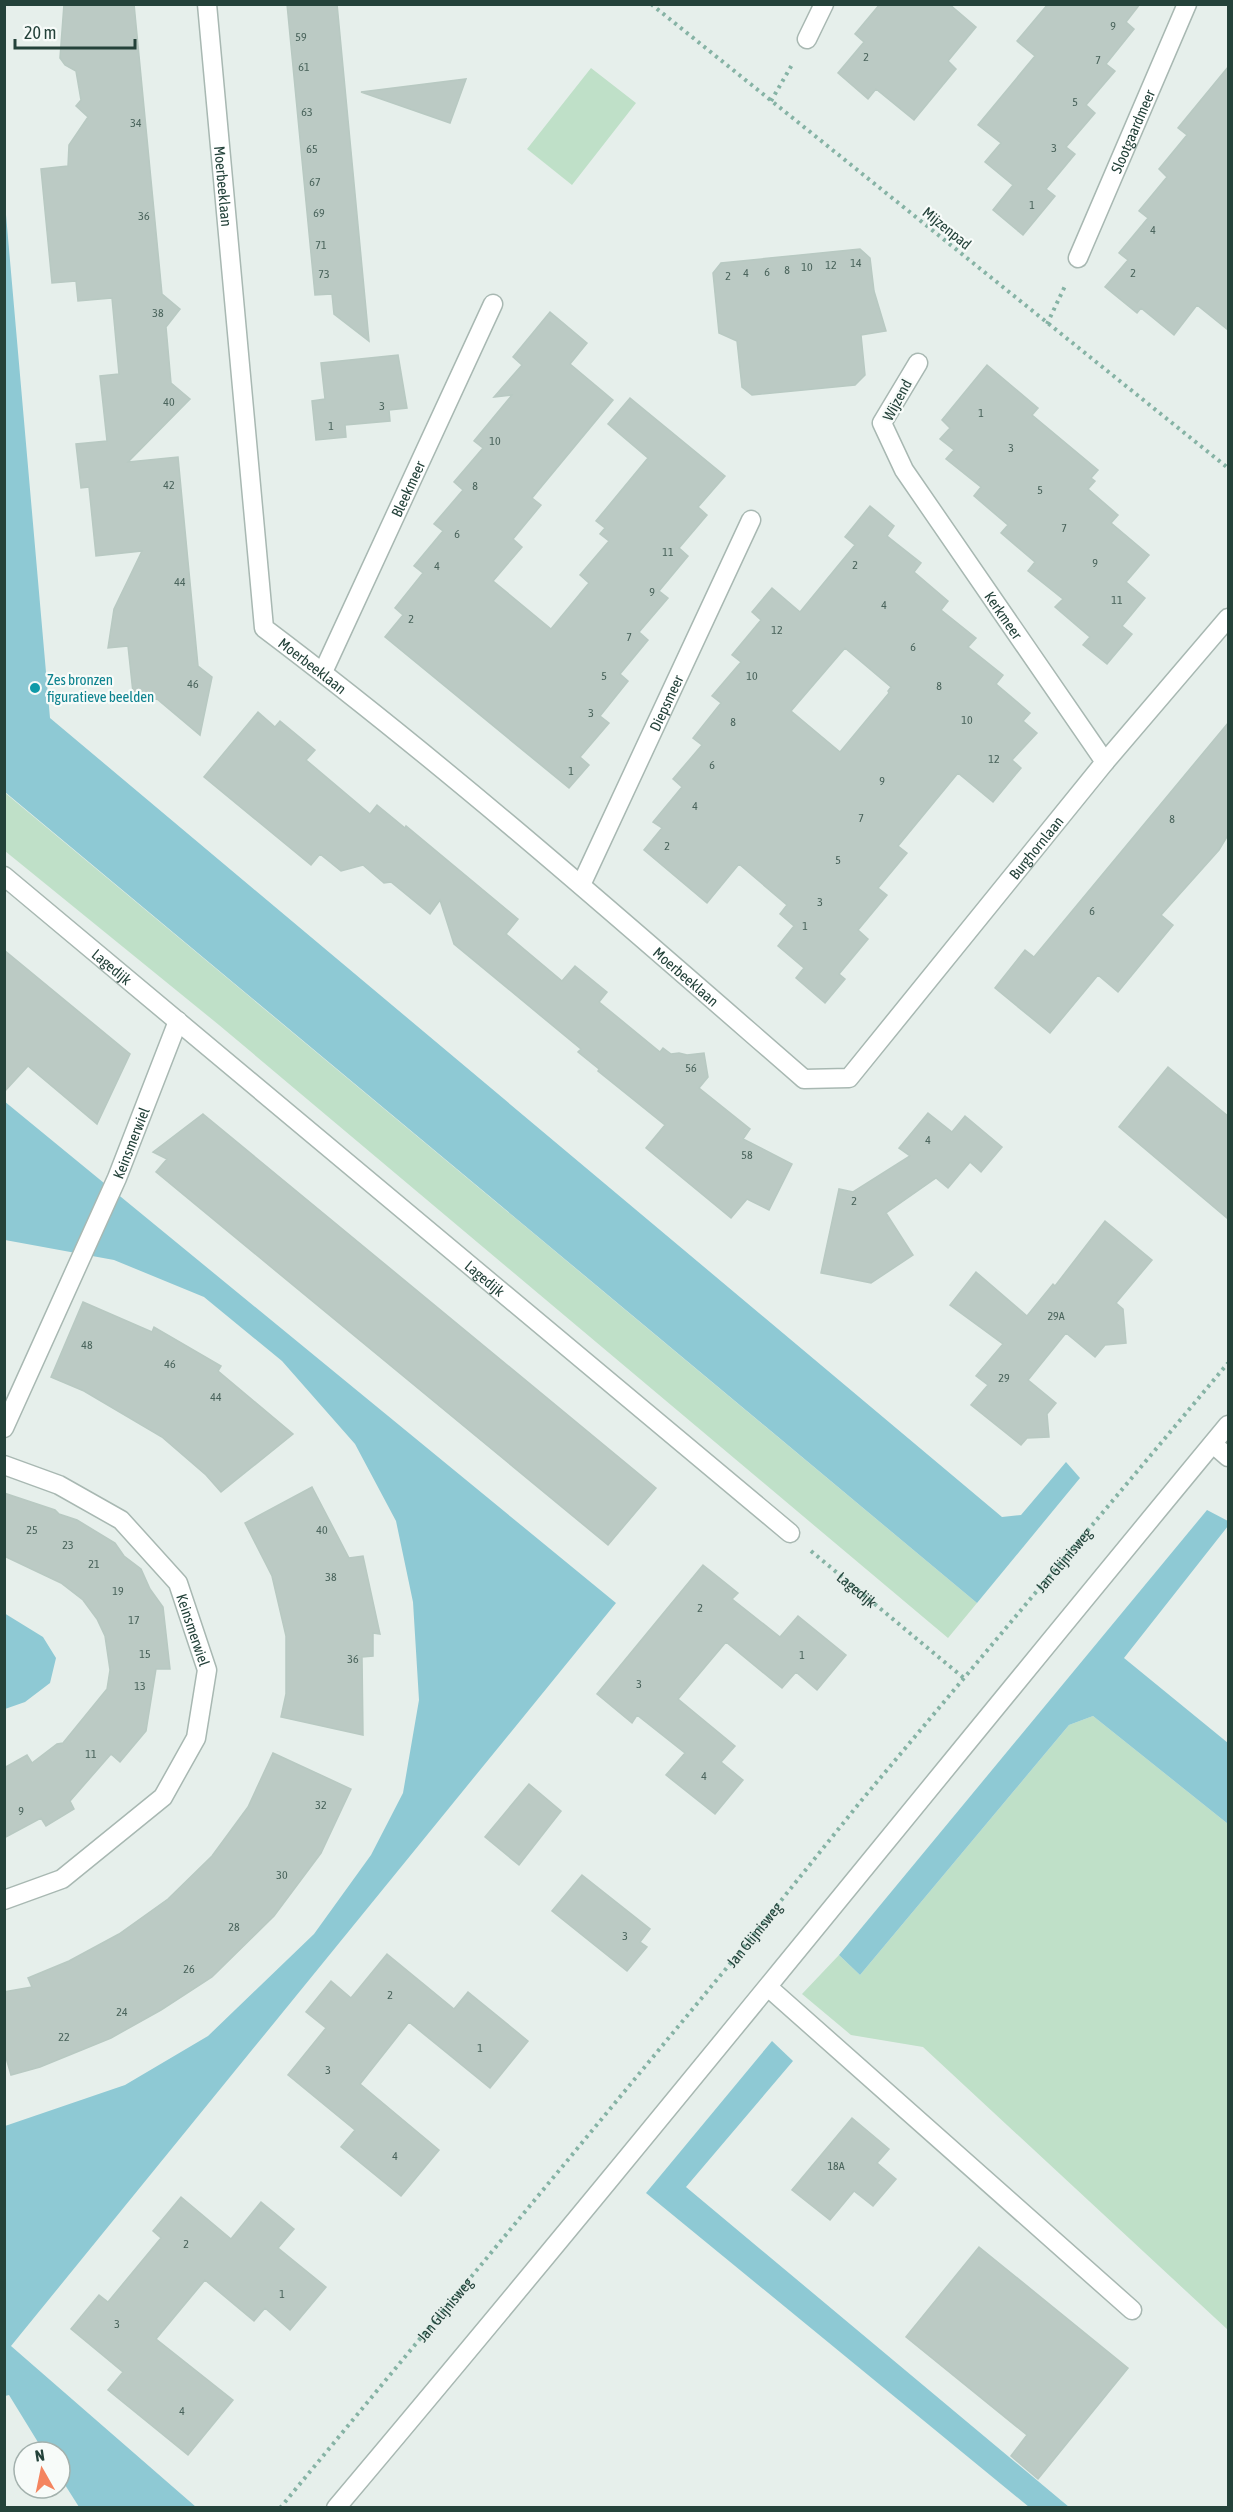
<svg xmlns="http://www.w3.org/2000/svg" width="1233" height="2512" viewBox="0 0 1233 2512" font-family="'Asap Condensed',sans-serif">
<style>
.green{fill:#bfe0c8}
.water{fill:#8ec9d4}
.building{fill:#bbcac4;stroke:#b8c9c2;stroke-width:1.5;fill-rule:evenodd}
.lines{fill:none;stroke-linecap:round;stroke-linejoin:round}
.service-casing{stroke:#a8b8b2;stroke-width:21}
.minor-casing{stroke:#a8b8b2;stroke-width:21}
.tertiary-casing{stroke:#a8b8b2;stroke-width:21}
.path{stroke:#86b3a5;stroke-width:4;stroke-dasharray:3 4.5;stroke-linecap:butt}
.service{stroke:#fff;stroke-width:18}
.minor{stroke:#fff;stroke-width:18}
.tertiary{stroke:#fff;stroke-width:18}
.culture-dot{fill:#0f9aa8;stroke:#f7fbf9;stroke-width:2}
.labels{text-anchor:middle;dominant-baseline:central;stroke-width:4.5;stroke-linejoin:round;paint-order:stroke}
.number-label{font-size:12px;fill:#4a645c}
.street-label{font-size:15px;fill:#24423a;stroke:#f7fbf9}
.culture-label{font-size:15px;fill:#0d838f;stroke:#f7fbf9;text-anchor:start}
</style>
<rect width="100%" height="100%" fill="#e6efeb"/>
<path class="green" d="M 591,68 L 636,103 L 572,185 L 527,149 Z
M 4,792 L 977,1603 L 948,1638 L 219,1025 L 5,851 Z
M 1093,1716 L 1228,1824 L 1228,2330 L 923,2047 L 851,2035 L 802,1994 L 839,1955 L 860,1975 L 1069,1725 Z"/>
<path class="water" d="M 4,192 L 50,718 L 1002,1517 L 1021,1515 L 1066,1462 L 1080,1478 L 977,1603 L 5,792 Z
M 4,1101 L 616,1603 L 11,2346 L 196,2507 L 79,2507 L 60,2477 L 60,2452 L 44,2452 L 9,2395 L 5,2396 L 5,2126 L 125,2085 L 208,2036 L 314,1934 L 371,1855 L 403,1793 L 419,1700 L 413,1602 L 396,1521 L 355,1444 L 282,1361 L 204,1297 L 114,1260 L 5,1240 Z
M 1207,1510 L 1228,1521 L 1228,1526 L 1124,1658 L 1228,1743 L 1228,1824 L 1093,1716 L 1069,1725 L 860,1975 L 839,1955 Z
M 4,1613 L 43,1637 L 56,1658 L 50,1683 L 25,1702 L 5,1709 Z
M 772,2041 L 793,2061 L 686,2187 L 1069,2507 L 1029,2507 L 646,2193 Z"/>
<path class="building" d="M 64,4 L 134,4 L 162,294 L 180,309 L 166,327 L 171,383 L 190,399 L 128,462 L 178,457 L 198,666 L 212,677 L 200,735 L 157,699 L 134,702 L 128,646 L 108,648 L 114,609 L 142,551 L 96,556 L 89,487 L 81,488 L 76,444 L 107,441 L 100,376 L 119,374 L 112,298 L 78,301 L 76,281 L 52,283 L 41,169 L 68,166 L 69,145 L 88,117 L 76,106 L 81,100 L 76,71 L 65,65 L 60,58 Z
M 287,4 L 337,4 L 369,341 L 334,314 L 332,294 L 315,295 Z
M 880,4 L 949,4 L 976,27 L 948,61 L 956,69 L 914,120 L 876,89 L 868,99 L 838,73 L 864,42 L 855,34 Z
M 1048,4 L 1140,4 L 1126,22 L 1134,29 L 1106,64 L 1115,71 L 1086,105 L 1095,113 L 1066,147 L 1075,154 L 1046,189 L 1055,196 L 1023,235 L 993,210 L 1013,185 L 985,162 L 1001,143 L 978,125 L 1035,56 L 1017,41 Z
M 1228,67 L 1228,330 L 1197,305 L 1174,335 L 1141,308 L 1137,313 L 1105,287 L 1128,260 L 1119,253 L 1148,218 L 1139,211 L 1167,177 L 1159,169 L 1187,135 L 1178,128 Z
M 466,79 L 450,123 L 361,92 Z
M 860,249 L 870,258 L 874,291 L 886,331 L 861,335 L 865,375 L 855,385 L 752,395 L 742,387 L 737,341 L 719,333 L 713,273 L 721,263 Z
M 550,312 L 587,343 L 570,364 L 613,400 L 532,498 L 541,505 L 513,539 L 522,547 L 493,581 L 551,629 L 589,583 L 580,575 L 609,541 L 600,534 L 605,528 L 596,521 L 648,458 L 608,424 L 630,398 L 725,476 L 698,507 L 707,515 L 679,548 L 688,556 L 659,591 L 668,598 L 639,632 L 648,640 L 620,674 L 628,681 L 600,716 L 609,723 L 580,757 L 589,765 L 569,788 L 385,637 L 403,615 L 395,608 L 423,573 L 414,566 L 443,531 L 434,524 L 463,490 L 454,482 L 483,448 L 474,441 L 512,395 L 494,397 L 522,365 L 513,357 Z
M 398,355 L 407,408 L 389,410 L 390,421 L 345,425 L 346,437 L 316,440 L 312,401 L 325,399 L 321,363 Z
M 987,365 L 1038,408 L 1032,415 L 1098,470 L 1091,478 L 1095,481 L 1088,489 L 1118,515 L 1111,523 L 1149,555 L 1126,582 L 1145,598 L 1122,626 L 1132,634 L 1107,664 L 1083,645 L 1090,637 L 1055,607 L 1063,599 L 1028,571 L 1035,562 L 1001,533 L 1008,525 L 974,496 L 981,487 L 946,459 L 954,450 L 940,439 L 950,428 L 942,420 Z
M 870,506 L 894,526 L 887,536 L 921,563 L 914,572 L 948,601 L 941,610 L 976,638 L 968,647 L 1003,675 L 996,684 L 1030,713 L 1023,721 L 1037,733 L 1012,760 L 1021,768 L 993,802 L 958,773 L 898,846 L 907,853 L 878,888 L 887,895 L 858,930 L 868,939 L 839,974 L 845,979 L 825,1003 L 796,978 L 804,968 L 778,946 L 794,926 L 780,914 L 787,905 L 739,864 L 707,903 L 644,850 L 662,828 L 653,822 L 682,787 L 673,779 L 702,745 L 693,738 L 721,703 L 712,696 L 741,662 L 732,655 L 761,620 L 752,612 L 772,588 L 800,612 L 855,545 L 845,537 ZM 845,648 L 891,687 L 888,691 L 889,693 L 840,752 L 791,711 Z
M 258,712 L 275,727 L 280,721 L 315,750 L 306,760 L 370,814 L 377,805 L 405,828 L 406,826 L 518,919 L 506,934 L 562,981 L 575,966 L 607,992 L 599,1002 L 660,1052 L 663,1048 L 671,1054 L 679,1053 L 687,1055 L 704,1053 L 708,1077 L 699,1088 L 750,1129 L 743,1139 L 792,1164 L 769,1210 L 747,1199 L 731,1218 L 646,1148 L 665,1125 L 598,1071 L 599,1069 L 578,1052 L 581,1049 L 454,944 L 440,900 L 430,914 L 391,882 L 384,883 L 363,865 L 341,871 L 320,854 L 311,865 L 204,777 Z
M 1228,723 L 1228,835 L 1219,850 L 1161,915 L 1173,925 L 1118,992 L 1098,975 L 1050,1033 L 995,988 L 1025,950 L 1034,957 Z
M 4,950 L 130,1054 L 97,1124 L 28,1066 L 4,1092 Z
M 1168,1067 L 1228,1116 L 1228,1219 L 1119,1127 Z
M 928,1113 L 952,1132 L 965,1116 L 1002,1147 L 981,1172 L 970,1162 L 948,1188 L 936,1178 L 886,1213 L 913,1255 L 871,1283 L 821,1273 L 839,1189 L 853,1192 L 910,1156 L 899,1148 Z
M 203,1114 L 656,1488 L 608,1545 L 156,1172 L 167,1159 L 153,1152 Z
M 1105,1221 L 1152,1260 L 1116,1303 L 1123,1309 L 1126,1343 L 1105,1345 L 1095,1357 L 1066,1333 L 1028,1380 L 1056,1403 L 1047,1414 L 1049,1437 L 1027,1438 L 1021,1445 L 971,1405 L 988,1385 L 976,1376 L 1003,1344 L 950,1305 L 976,1272 L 1027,1316 L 1053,1284 L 1055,1286 Z
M 83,1302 L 152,1332 L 154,1327 L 221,1366 L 218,1371 L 293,1434 L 221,1492 L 206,1475 L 162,1437 L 84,1391 L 51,1377 Z
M 312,1487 L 349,1558 L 363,1556 L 380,1634 L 373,1633 L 373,1656 L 362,1657 L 363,1735 L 281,1717 L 286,1694 L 286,1636 L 272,1576 L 245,1523 Z
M 4,1493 L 55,1510 L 59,1514 L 77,1520 L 115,1543 L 124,1556 L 141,1569 L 150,1589 L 163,1607 L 170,1669 L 156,1669 L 146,1731 L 120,1762 L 111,1754 L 70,1801 L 74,1809 L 46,1826 L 41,1818 L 4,1838 L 4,1768 L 27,1755 L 32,1763 L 57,1744 L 63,1743 L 107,1689 L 110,1670 L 105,1636 L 97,1619 L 83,1600 L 61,1583 L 4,1556 Z
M 703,1565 L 738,1593 L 732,1599 L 780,1637 L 798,1616 L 846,1655 L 817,1690 L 796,1672 L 782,1688 L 726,1642 L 678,1699 L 735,1746 L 721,1762 L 743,1780 L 715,1814 L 666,1775 L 685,1753 L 637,1715 L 632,1723 L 597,1694 Z
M 273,1753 L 351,1789 L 321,1853 L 274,1916 L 212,1977 L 161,2010 L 111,2038 L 40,2067 L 11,2075 L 4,2051 L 4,1992 L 32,1987 L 28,1978 L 69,1961 L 119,1934 L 168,1899 L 212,1856 L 248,1807 Z
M 529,1784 L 561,1811 L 519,1865 L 485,1837 Z
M 582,1875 L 650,1929 L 640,1942 L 647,1947 L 627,1971 L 552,1911 Z
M 387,1954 L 454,2009 L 468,1992 L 528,2041 L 490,2088 L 409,2022 L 360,2084 L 439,2150 L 401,2196 L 341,2147 L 355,2130 L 288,2075 L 326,2028 L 306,2012 L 331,1981 L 351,1998 Z
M 852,2118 L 889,2149 L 877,2163 L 896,2179 L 873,2206 L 854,2191 L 830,2220 L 792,2190 Z
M 181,2197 L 231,2239 L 261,2202 L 294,2229 L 278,2248 L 326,2287 L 290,2330 L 265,2308 L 254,2321 L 205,2280 L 156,2339 L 233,2400 L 188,2455 L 108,2390 L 123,2372 L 71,2329 L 99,2295 L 108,2302 L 161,2238 L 153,2231 Z
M 979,2247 L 1128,2368 L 1038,2479 L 1011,2456 L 1027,2435 L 906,2337 Z"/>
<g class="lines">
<g class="service-casing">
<path id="service" d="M 1213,1444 L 1228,1457
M 768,1987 L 1132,2310"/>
</g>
<g class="minor-casing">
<g id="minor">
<path id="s3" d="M 207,4 L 264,628 C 451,769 627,925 804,1079 L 849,1078 L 1105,762 L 1228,618"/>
<path d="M 807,39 L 824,4"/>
<path id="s4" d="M 1078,258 L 1187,4"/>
<path id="s5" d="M 918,363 L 882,423 L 904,470 L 1105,762"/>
<path id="s6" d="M 323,672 L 493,304"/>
<path id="s7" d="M 4,876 L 790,1533"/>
<path id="s8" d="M 581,885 L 751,520"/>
<path id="s9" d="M 4,1428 L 117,1178 L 178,1021"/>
<path id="s10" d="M 4,1465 L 59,1485 L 121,1520 L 178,1583 L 207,1670 L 196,1738 L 163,1797 L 62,1879 L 4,1900"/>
</g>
</g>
<g class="tertiary-casing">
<path id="tertiary" d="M 336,2508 C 638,2150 930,1785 1228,1425"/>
</g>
<g class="path">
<path d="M 651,4 L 1228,468"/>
<path d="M 771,101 L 793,63"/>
<path d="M 1047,324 L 1066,284"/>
<path id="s1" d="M 811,1551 L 965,1679"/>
<path id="s2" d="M 280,2508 L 734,1959 L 861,1801 L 1228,1363"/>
</g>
<use href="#service" class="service"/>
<use href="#minor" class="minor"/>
<use href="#tertiary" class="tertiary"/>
</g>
<circle class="culture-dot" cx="35" cy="688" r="6"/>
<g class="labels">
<g class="number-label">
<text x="1113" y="26">9</text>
<text x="301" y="37">59</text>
<text x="866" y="57">2</text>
<text x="1098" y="60">7</text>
<text x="304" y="67">61</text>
<text x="1075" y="102">5</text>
<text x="307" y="112">63</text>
<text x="136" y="123">34</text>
<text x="1054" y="148">3</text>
<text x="312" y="149">65</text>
<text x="315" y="182">67</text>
<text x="1032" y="205">1</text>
<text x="319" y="213">69</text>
<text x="144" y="216">36</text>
<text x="1153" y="230">4</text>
<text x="321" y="245">71</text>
<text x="856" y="263">14</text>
<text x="831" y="265">12</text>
<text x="807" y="267">10</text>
<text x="787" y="270">8</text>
<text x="767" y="272">6</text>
<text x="746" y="273">4</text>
<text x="1133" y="273">2</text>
<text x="324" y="274">73</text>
<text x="728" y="276">2</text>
<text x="158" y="313">38</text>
<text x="169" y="402">40</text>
<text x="382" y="406">3</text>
<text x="981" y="413">1</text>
<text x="331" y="426">1</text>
<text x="495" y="441">10</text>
<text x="1011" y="448">3</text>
<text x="169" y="485">42</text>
<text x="475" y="486">8</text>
<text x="1040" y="490">5</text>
<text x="1064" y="528">7</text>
<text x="457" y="534">6</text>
<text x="668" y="552">11</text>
<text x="1095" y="563">9</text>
<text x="855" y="565">2</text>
<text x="437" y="566">4</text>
<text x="180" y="582">44</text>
<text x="652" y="592">9</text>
<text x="1117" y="600">11</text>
<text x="884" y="605">4</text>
<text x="411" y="619">2</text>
<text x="777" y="630">12</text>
<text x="629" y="637">7</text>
<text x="913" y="647">6</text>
<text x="604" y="676">5</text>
<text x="752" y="676">10</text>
<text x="193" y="684">46</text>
<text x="939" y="686">8</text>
<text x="591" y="713">3</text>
<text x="967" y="720">10</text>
<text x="733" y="722">8</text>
<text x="994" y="759">12</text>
<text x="712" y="765">6</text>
<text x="571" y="771">1</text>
<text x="882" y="781">9</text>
<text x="695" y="806">4</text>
<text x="861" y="818">7</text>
<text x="1172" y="819">8</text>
<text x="667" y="846">2</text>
<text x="838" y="860">5</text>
<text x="820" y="902">3</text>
<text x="1092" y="911">6</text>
<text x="805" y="926">1</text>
<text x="691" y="1068">56</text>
<text x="928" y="1140">4</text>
<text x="747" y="1155">58</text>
<text x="854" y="1201">2</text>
<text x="1056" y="1316">29A</text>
<text x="87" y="1345">48</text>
<text x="170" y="1364">46</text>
<text x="1004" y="1378">29</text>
<text x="216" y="1397">44</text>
<text x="32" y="1530">25</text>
<text x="322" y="1530">40</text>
<text x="68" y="1545">23</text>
<text x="94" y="1564">21</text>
<text x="331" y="1577">38</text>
<text x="118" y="1591">19</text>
<text x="700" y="1608">2</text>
<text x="134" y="1620">17</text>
<text x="145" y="1654">15</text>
<text x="802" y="1655">1</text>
<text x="353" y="1659">36</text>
<text x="639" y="1684">3</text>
<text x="140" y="1686">13</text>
<text x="91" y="1754">11</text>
<text x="704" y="1776">4</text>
<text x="321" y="1805">32</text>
<text x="21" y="1811">9</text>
<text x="282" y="1875">30</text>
<text x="234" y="1927">28</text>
<text x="625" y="1936">3</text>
<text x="189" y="1969">26</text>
<text x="390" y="1995">2</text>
<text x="122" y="2012">24</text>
<text x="64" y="2037">22</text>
<text x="480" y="2048">1</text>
<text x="328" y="2070">3</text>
<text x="395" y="2156">4</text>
<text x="836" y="2166">18A</text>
<text x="186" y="2244">2</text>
<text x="282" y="2294">1</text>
<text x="117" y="2324">3</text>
<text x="182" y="2411">4</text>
</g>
<g class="street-label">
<text stroke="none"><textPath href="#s4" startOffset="138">Slootgaardmeer</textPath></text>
<text stroke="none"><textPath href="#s3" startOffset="183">Moerbeeklaan</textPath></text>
<text transform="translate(947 228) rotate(39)">Mijzenpad</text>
<text transform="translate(897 400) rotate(-62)">Wijzend</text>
<text stroke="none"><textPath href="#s6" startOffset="202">Bleekmeer</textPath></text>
<text stroke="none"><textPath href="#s5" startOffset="298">Kerkmeer</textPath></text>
<text stroke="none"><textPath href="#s3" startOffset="688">Moerbeeklaan</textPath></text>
<text stroke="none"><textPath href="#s8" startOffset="201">Diepsmeer</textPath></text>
<text stroke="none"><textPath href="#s3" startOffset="1672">Burghornlaan</textPath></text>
<text stroke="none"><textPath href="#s7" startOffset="141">Lagedijk</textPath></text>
<text stroke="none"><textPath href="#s3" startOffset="1174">Moerbeeklaan</textPath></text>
<text stroke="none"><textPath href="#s9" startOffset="312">Keinsmerwiel</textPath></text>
<text stroke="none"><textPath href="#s7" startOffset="627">Lagedijk</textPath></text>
<text stroke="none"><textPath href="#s2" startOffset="1230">Jan Glijnisweg</textPath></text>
<text stroke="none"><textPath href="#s1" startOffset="60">Lagedijk</textPath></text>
<text stroke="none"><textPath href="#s10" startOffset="264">Keinsmerwiel</textPath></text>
<text stroke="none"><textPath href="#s2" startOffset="744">Jan Glijnisweg</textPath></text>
<text stroke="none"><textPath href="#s2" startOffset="258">Jan Glijnisweg</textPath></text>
</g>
<g class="culture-label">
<text x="47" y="679">Zes bronzen<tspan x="47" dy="17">figuratieve beelden</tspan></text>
</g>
</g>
<rect width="1233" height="2512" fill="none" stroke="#24423a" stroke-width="12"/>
<g transform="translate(42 2470) rotate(351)"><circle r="28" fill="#f7fbf9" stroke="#a3b1ad" stroke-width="1.5"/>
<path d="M0-4.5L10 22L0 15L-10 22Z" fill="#f4845f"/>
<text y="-9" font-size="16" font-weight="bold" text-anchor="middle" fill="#24423a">N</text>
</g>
<path d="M15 39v9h120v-9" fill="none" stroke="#24423a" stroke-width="3"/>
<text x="24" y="39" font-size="18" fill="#24423a" stroke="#f7fbf9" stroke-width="4.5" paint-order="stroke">20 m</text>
</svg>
